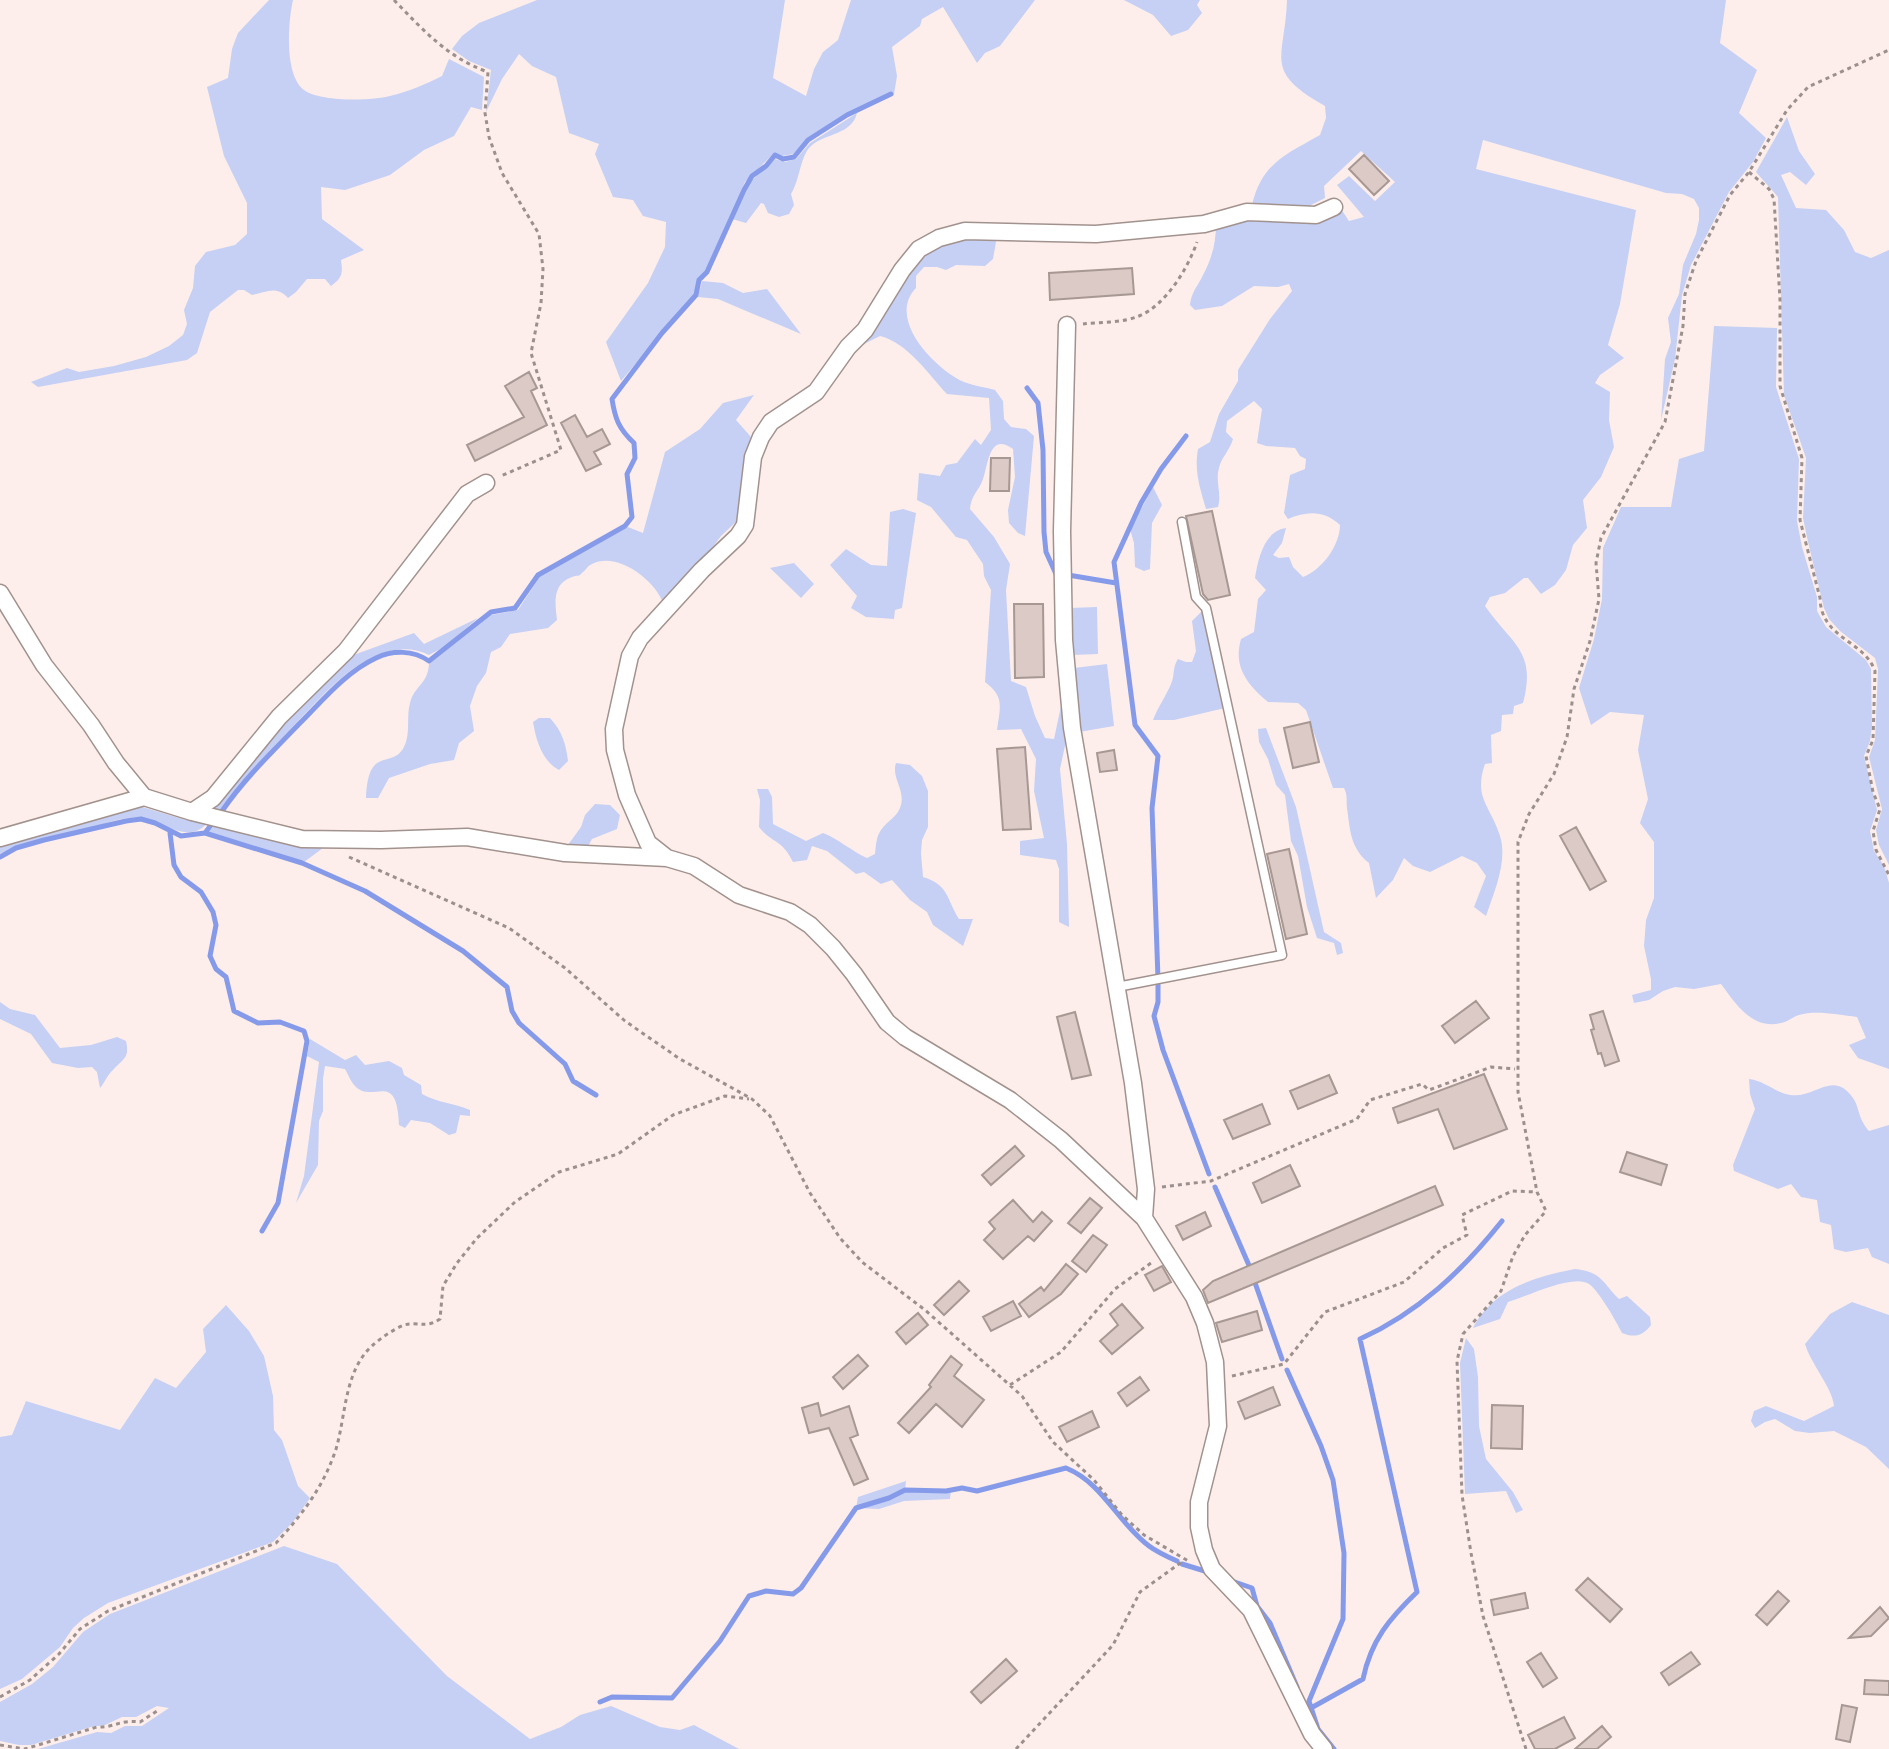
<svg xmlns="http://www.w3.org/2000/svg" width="1889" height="1749" viewBox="0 0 1889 1749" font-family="'Libre Baskerville',serif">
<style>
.green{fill:#c5d0f4}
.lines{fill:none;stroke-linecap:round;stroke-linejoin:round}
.stream{stroke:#869aea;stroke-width:5}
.building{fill:#dbcac6;stroke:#a89894;stroke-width:2}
.lane-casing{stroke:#a2928e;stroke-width:11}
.street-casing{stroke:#a2928e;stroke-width:19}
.path{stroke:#9b908d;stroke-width:3;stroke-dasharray:4 4;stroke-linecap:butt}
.lane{stroke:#fff;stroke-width:8}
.street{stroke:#fff;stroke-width:16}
</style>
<rect width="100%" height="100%" fill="#fdeeeb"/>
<path class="green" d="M 269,0 L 293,0 C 288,22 284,75 304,90 C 320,102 371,101 390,96 C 408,92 426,84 442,76 L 449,59 L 484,77 L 482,110 L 471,107 L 454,136 L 424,150 L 390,175 L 345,190 L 321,187 L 322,219 L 364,250 L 341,260 C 343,274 342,278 331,286 L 325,279 L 307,279 L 296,292 L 288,298 C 277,285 266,292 252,295 L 244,290 L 238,290 L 210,312 L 197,353 L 187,360 L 38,387 L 31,382 L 67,368 L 79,372 L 114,366 L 146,357 L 169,346 L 183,335 L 187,324 L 184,310 L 193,288 L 195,266 L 206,252 L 235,245 L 247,234 L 247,203 L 224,156 L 207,87 L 228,78 L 232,49 L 238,33 Z
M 537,0 L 785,0 L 773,78 L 806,96 L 814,69 L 823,52 L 838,40 L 851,0 L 1035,0 L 1000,46 L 985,53 L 977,63 L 943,7 L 922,19 L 920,26 L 892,47 L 897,76 L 894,94 L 845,114 L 807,139 L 793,154 L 782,156 L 774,153 L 745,182 L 705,272 L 698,280 L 695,294 L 621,381 L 606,342 L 648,283 L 665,247 L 666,222 L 643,216 L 633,200 L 613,197 L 595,154 L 599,144 L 569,133 L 556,77 L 532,66 L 519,54 L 502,79 L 486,112 L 491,70 L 469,61 L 452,49 L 462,36 L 479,23 Z
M 1124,0 L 1200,0 L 1197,5 L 1202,13 L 1188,30 L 1171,36 L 1153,15 Z
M 1287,0 L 1726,0 L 1720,43 L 1757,70 L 1739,113 L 1766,138 L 1753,162 L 1729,192 L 1691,265 L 1682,295 L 1675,359 L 1661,420 L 1665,359 L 1671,342 L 1668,318 L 1679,294 L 1683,265 L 1696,234 L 1699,220 L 1699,208 L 1694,199 L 1682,194 L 1666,193 L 1483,140 L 1476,169 L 1636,210 L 1620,304 L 1608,345 L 1624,358 L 1600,375 L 1595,383 L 1610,392 L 1609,420 L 1614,447 L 1601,477 L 1583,500 L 1587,528 L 1573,545 L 1566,570 L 1555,585 L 1541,594 L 1528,578 L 1524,578 L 1505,593 L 1490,597 L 1485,606 C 1511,644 1537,650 1523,703 L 1514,706 L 1513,714 L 1502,715 L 1501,731 L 1491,735 L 1492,763 L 1485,764 C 1473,798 1491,806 1500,836 C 1508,861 1494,892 1486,916 L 1474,907 L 1486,876 L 1477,863 L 1462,856 L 1430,872 L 1413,866 L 1404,858 L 1393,880 L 1376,898 L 1369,863 C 1350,848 1350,829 1347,808 C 1346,800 1348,796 1344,788 L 1333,788 L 1306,710 L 1298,703 L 1268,702 C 1247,684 1233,667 1241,639 L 1254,632 L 1258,599 L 1266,590 L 1255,578 C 1258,559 1264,531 1286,528 L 1282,543 L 1273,555 L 1279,558 L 1289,557 L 1293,567 L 1303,577 C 1322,570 1340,545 1340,525 C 1324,510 1307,511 1288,519 L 1284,513 L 1290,475 L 1305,469 L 1306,459 L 1300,456 L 1295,448 L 1266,446 L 1257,443 L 1262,409 L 1254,401 L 1227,421 L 1226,432 L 1233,439 C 1230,450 1221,458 1219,468 C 1215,482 1222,493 1218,507 L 1206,509 C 1200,488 1194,471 1198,449 L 1210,442 L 1219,414 L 1238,381 L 1238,370 L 1270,319 L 1292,291 L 1289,284 L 1278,287 L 1254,286 L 1222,306 L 1195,310 L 1190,305 C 1191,292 1198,286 1203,275 C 1212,258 1216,243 1216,224 L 1339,206 L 1349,221 L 1364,217 L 1337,185 L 1349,176 L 1375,201 L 1395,182 L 1361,151 L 1324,186 L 1325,198 L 1309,206 L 1252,205 C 1262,163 1285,155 1320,135 L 1326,118 L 1325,106 C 1262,70 1285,60 1287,0 Z
M 857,113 C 852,135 825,133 811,146 C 800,156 800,180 791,194 L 794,205 L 789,214 L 779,217 L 768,213 L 764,204 L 761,203 L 746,223 L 732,219 L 750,182 L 775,159 L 785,162 L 796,159 L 810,143 Z
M 1787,117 L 1799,151 L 1815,174 L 1806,185 L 1790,172 L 1781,175 L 1796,208 L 1826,210 L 1844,230 L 1855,252 L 1871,258 L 1889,250 L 1889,865 L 1879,845 L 1876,830 L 1882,809 L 1869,757 L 1875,740 L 1878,669 L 1875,658 L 1840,631 L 1829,619 L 1824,608 L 1808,542 L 1803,518 L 1806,458 L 1784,395 L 1778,197 L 1756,172 Z
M 997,236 L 993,259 L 985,266 L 956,265 L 946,270 L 937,267 L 924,267 L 916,276 L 916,288 C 886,319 935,369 964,382 C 974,386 985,387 995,390 L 1003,401 L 1004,419 L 1011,427 L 1026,429 L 1034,436 L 1025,536 L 1018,533 L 1009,523 L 1008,510 L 1015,477 L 1013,449 C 989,431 988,466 983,479 C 979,491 971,495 970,509 L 994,537 L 1010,564 L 1006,590 L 1011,681 L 1026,687 L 1035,716 L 1045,738 L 1054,739 L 1061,706 L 1066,707 L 1066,741 L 1060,769 L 1067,844 L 1069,927 L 1059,922 L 1059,869 L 1056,860 L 1020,855 L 1020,841 L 1044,838 L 1034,791 L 1036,759 L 1021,729 L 997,730 C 1000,707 1005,697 985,682 L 991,590 L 984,576 L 983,564 L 967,540 L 956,537 L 931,507 L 917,500 L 919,473 L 940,476 L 946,465 L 957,463 L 975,439 L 981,445 L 991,430 L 989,398 L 947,394 C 928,374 908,343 880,336 L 852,350 L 916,259 L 952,240 Z
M 702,281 L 723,283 L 743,293 L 767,289 L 801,334 L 718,299 L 698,297 Z
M 1714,326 L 1777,328 L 1776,387 L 1799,459 L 1797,521 L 1802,547 L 1817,597 L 1817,611 L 1826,627 L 1866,660 L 1871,669 L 1872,726 L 1870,741 L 1864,756 L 1877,810 L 1870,831 L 1874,851 L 1884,866 L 1889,883 L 1889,1069 L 1858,1058 L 1849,1045 L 1866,1038 L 1857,1017 C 1839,1015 1816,1010 1799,1015 C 1792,1017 1788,1022 1781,1023 C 1752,1030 1736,1004 1721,984 L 1694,989 L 1675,987 L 1663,991 L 1649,1000 L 1634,1003 L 1632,995 L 1651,990 L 1651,979 L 1644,946 L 1646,920 L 1654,898 L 1654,842 L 1640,823 L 1648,799 L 1638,750 L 1644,715 L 1610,712 L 1591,725 L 1579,688 L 1594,639 L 1602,599 L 1603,548 L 1621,507 L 1671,507 L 1679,459 L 1704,451 Z
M 754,395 L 736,420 L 751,437 L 738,520 L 721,536 L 702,562 L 663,603 C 655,580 617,551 592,564 C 586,567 588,568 583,572 C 577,578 580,574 572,577 C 552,584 555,603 557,620 L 548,628 L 510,634 L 501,647 L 491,652 L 486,673 L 477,686 L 470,706 L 474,731 L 459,743 L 454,760 L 430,764 L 389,778 L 378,798 L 366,798 C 368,744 392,770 404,747 C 411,733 406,717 410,703 C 414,686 428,684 429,664 L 491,615 L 518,610 L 540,576 L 628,527 L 643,533 L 665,452 L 700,429 L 723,403 Z
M 1153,487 L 1162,505 L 1152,523 L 1150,569 L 1144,571 L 1135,567 L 1134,543 L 1130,529 Z
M 903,509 L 916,513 L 902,608 L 895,610 L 894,619 L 866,617 L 851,608 L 857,596 L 830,565 L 846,549 L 871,565 L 887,566 L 890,512 Z
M 794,563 L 814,584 L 801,598 L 770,568 Z
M 1097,607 L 1098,654 L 1072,655 L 1070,608 Z
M 1203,610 L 1225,708 L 1174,720 L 1153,720 C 1158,707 1166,696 1171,684 C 1175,675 1172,668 1178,659 L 1186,662 L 1192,662 L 1196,651 L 1192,621 Z
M 478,618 L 444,647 L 429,655 C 410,645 388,649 369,659 C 342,673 320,698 299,720 C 270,750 242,780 217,814 L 211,811 L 274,732 L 348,657 L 414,633 L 424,644 Z
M 1107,664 L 1114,726 L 1079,732 L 1074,668 Z
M 539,718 L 550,718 C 562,731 566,744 568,761 L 559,770 C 542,761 536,740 533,722 Z
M 1266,728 L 1296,807 L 1324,932 L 1341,943 L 1343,953 L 1337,955 L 1334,943 L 1317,938 L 1307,907 L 1298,856 L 1291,841 L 1285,795 L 1276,785 L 1268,759 L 1259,742 L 1258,729 Z
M 896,763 L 910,765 L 922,776 L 928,791 L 928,827 L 922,840 L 921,853 L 923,877 C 949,885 946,898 959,919 L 973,919 L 963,946 L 933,925 L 927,912 L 910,900 L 892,880 L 881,884 L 864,872 L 856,874 L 827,851 L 812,846 L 807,860 L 793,862 C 781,838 772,844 759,827 L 760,800 L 757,789 L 768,789 L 772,797 L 773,824 L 806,841 L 823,833 C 839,839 851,851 867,858 L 875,854 C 876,846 876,837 881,830 C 888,820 898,817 901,805 C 905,789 891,777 896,763 Z
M 595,804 L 610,805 L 620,815 L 617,829 L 592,839 L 586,850 L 565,849 L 581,827 L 585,815 Z
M 139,806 L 186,820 L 209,821 C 189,847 163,820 140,818 C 121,816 102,825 85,830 C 56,837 27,840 0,854 L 0,845 Z
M 216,823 L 323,848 L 304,862 L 209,832 Z
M 0,1002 L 10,1009 L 35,1015 L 60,1048 L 91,1045 L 117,1037 L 126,1041 C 130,1059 123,1058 113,1070 C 108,1074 105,1082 100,1088 L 97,1072 L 92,1067 L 78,1068 L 52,1063 L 31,1034 L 0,1019 Z
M 310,1039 L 345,1060 L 356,1055 L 365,1065 L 389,1061 L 402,1068 L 404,1075 L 421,1085 L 422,1094 C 438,1103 454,1103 470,1110 L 470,1116 L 460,1115 L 456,1133 L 449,1135 L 430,1123 L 411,1120 L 405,1128 L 399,1125 C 397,1068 373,1105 355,1086 C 351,1082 348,1074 345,1069 L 325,1066 L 323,1079 L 323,1111 L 319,1121 L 318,1165 L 296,1203 L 304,1176 L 319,1062 L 307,1056 Z
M 1749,1079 C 1765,1081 1776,1093 1790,1095 C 1815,1099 1833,1069 1853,1098 C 1860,1108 1857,1117 1869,1131 L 1889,1125 L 1889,1264 L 1872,1257 L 1868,1248 L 1846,1252 L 1834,1249 L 1831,1225 L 1820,1222 L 1817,1200 L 1801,1197 L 1791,1184 L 1778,1189 L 1734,1171 L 1733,1165 L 1755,1109 L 1750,1094 Z
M 1575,1269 C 1602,1272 1602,1282 1619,1299 L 1627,1296 L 1650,1317 L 1651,1325 C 1643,1336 1634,1338 1622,1333 C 1616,1321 1599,1291 1589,1284 C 1573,1273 1526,1297 1508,1302 L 1500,1319 L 1473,1328 C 1493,1289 1534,1277 1575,1269 Z
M 1852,1302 L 1889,1315 L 1889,1469 L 1866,1447 L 1834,1431 L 1810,1433 L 1795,1431 L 1775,1419 L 1765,1422 L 1755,1428 L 1751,1421 L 1754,1411 L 1766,1406 L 1804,1421 L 1834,1406 C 1833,1389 1811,1364 1805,1344 L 1830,1314 Z
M 226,1305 L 249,1331 L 264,1356 L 273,1396 L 274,1430 L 282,1440 L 298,1486 L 310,1498 L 293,1522 L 273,1542 L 108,1603 L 84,1618 L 73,1628 L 60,1647 L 22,1679 L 0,1689 L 0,1437 L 12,1435 L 26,1401 L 120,1430 L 155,1378 L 176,1388 L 206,1352 L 203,1329 Z
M 1466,1338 L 1474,1349 L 1478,1377 L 1479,1426 L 1486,1459 L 1513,1492 L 1523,1510 L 1516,1513 L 1506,1491 L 1465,1494 L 1460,1363 Z
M 906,1481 L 905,1490 L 928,1492 L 951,1490 L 950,1499 L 904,1501 L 879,1509 L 856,1508 L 858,1497 Z
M 284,1546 L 337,1564 L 447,1676 L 530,1739 L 561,1727 L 580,1715 L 611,1706 L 660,1727 L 680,1730 L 694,1725 L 739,1749 L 38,1749 L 97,1732 L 111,1733 L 125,1726 L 142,1726 L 169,1708 L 157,1706 L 136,1717 L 122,1717 L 105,1725 L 91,1727 L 31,1745 L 19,1745 L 0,1741 L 0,1702 L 32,1684 L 53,1667 L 83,1632 L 110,1614 Z"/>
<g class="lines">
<path class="stream" d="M 1027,388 L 1038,403 L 1043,450 L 1044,532 L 1046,552 L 1056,574
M 1186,436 L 1161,469 L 1141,503 L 1114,562 L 1135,725 L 1158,756 L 1152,808 L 1158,979 L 1158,1002 L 1154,1016 L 1163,1050 L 1209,1174
M 1068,575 L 1116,583
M 222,811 C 245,778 272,752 300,723 C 323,700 346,672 376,658 C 393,650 413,650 429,661 L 491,612 L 515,608 L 538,575 L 625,526 L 632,517 L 627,474 L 635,458 L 634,443 C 619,429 615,419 612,399 L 662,333 L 696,295 L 699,280 L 707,272 L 744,190 L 752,176 L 766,166 L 775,155 L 783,159 L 794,157 L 808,140 L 847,115 L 891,94
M 170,833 L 174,865 L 181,877 L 201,892 L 213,912 L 216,925 L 210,956 L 216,969 L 226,977 L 234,1011 L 258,1023 L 280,1022 L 304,1031 L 307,1041 L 278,1203 L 262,1231
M 205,833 L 302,863 L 365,891 L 463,951 L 507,987 L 512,1011 L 519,1023 L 565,1064 L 573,1081 L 596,1095
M 0,857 L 16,848 L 44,840 L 126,821 L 141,819 L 155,823 L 181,836 L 205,833 L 211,825
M 1215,1187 L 1251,1270
M 1254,1280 L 1282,1359
M 1287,1370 L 1321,1446 L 1333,1480 L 1344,1553 L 1343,1619 L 1309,1701 L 1318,1729 L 1334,1749
M 1182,1564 L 1208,1572
M 1229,1580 L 1252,1588 L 1257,1606 L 1270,1623 L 1297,1687
M 600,1702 L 612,1697 L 672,1698 L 720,1641 L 749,1596 L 766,1591 L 793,1594 L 801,1588 L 856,1508 L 889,1498 L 905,1490 L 946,1491 L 962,1488 L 977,1491 L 1066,1468 C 1103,1483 1118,1523 1149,1546 C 1157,1552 1168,1557 1177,1561
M 1311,1708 L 1363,1679 C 1371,1640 1390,1618 1417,1592 L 1360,1339 C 1418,1313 1463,1270 1502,1221"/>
</g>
<path class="building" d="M 1364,155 L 1389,181 L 1374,195 L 1349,169 Z
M 1132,268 L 1134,294 L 1050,300 L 1049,273 Z
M 529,372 L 537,388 L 531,391 L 547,425 L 475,461 L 467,445 L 524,417 L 505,386 Z
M 575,415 L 587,437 L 602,429 L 610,444 L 594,452 L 601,464 L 586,471 L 561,423 Z
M 991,458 L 1010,458 L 1009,491 L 990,491 Z
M 1212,511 L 1230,595 L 1208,600 L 1203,594 L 1186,516 Z
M 1014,604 L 1043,604 L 1044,677 L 1015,678 Z
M 1310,722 L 1319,762 L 1293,768 L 1284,728 Z
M 1025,747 L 1031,829 L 1003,830 L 997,749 Z
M 1114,750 L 1117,770 L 1100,772 L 1097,753 Z
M 1576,827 L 1606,881 L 1590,890 L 1560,836 Z
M 1289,849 L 1307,934 L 1286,939 L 1267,854 Z
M 1476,1001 L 1489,1018 L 1455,1043 L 1442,1026 Z
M 1603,1011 L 1619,1061 L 1605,1066 L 1601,1053 L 1598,1054 L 1591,1030 L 1594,1029 L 1590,1015 Z
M 1075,1012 L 1091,1075 L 1072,1079 L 1057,1017 Z
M 1484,1074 L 1507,1129 L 1454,1149 L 1438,1109 L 1398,1123 L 1393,1108 Z
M 1329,1075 L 1337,1093 L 1298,1109 L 1290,1091 Z
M 1262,1104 L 1270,1124 L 1233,1139 L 1224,1120 Z
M 1015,1146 L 1024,1156 L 991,1185 L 982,1175 Z
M 1627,1152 L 1667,1165 L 1661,1185 L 1620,1172 Z
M 1290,1165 L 1300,1186 L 1262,1203 L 1253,1183 Z
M 1435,1186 L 1443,1205 L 1208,1303 L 1203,1290 L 1213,1281 Z
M 1090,1198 L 1102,1208 L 1081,1233 L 1068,1223 Z
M 1013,1200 L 1033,1222 L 1042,1212 L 1052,1221 L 1034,1241 L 1028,1236 L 1003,1259 L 984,1240 L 995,1229 L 989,1222 Z
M 1205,1212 L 1211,1226 L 1183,1240 L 1176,1226 Z
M 1093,1235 L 1107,1245 L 1086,1272 L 1072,1261 Z
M 1066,1264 L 1078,1274 L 1061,1294 L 1029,1317 L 1019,1304 L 1041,1287 L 1044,1291 Z
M 1162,1266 L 1171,1282 L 1154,1291 L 1145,1275 Z
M 959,1281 L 969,1291 L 944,1315 L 934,1305 Z
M 1013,1301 L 1021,1316 L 991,1331 L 983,1317 Z
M 1122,1304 L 1143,1328 L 1112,1354 L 1100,1341 L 1118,1325 L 1110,1314 Z
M 1257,1311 L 1262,1330 L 1222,1342 L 1216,1323 Z
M 918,1313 L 928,1325 L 906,1344 L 896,1332 Z
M 858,1355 L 868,1366 L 843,1389 L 833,1377 Z
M 951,1356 L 962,1365 L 954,1376 L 984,1400 L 962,1427 L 936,1404 L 909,1433 L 898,1423 L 931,1387 L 929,1385 Z
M 1140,1377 L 1149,1390 L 1127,1406 L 1118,1393 Z
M 1273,1387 L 1280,1405 L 1245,1419 L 1238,1402 Z
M 818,1403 L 821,1416 L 849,1406 L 858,1435 L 850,1438 L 868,1479 L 854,1485 L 829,1428 L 809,1433 L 802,1408 Z
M 1492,1405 L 1523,1406 L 1522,1449 L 1491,1448 Z
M 1092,1411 L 1099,1427 L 1067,1442 L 1059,1427 Z
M 1588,1578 L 1622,1609 L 1610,1622 L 1576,1590 Z
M 1778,1591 L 1789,1601 L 1767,1625 L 1756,1615 Z
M 1525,1593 L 1528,1608 L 1494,1615 L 1491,1600 Z
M 1880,1607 L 1889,1618 L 1871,1636 L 1849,1638 Z
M 1691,1652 L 1700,1664 L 1669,1685 L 1661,1673 Z
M 1541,1653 L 1557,1678 L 1543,1687 L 1527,1662 Z
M 1006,1659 L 1017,1671 L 981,1703 L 971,1692 Z
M 1865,1680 L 1889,1681 L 1889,1695 L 1864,1694 Z
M 1842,1705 L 1857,1708 L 1850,1742 L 1836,1739 Z
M 1564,1717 L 1575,1738 L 1555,1749 L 1535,1749 L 1528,1735 Z
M 1602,1726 L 1611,1737 L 1597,1749 L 1575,1749 Z"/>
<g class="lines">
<g class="lane-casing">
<path id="lane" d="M 1117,987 L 1282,955 L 1206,608 L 1196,597 L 1182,522"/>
</g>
<g class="street-casing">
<path id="street" d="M 1067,325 L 1062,531 L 1064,640 L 1072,728 L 1133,1083 L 1146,1189 L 1144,1218
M 0,593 L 44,665 L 91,725 L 116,763 L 144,797 L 192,812 L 302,839 L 381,840 L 467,837 L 565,853 L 667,858 L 694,866 L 739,895 L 790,912 L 810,925 L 833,948 L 854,974 L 887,1022 L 905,1037 L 1010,1100 L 1061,1140 L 1144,1218 L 1194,1297 L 1205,1323 L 1215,1362 L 1218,1426 L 1199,1502 L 1199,1527 L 1204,1550 L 1212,1569 L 1251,1610 L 1312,1734 L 1324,1749
M 192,812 L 213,798 L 279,717 L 346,651 L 467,494 L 486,483
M 0,838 L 144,797
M 667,858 L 648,843 L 627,795 L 615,750 L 614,729 L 630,656 L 640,638 L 702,570 L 738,536 L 745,525 L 753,457 L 761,437 L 771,422 L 816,392 L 848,347 L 865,330 L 902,270 L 919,249 L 939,238 L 965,231 L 1096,234 L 1204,224 L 1247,212 L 1316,215 L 1334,207"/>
</g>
<path class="path" d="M 394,0 C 423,30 448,58 488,72 L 485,113 L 489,137 L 502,173 L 539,234 L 543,269 L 541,303 L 531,353 L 561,450 L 501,476
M 1749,172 L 1769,189 L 1774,199 L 1780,300 L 1780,386 L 1802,458 L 1800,520 L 1820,598 C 1821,639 1864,640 1875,671 L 1873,740 L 1866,756 L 1873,792 L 1880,809 L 1873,831 L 1876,850 L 1889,875
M 1083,324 C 1100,322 1123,323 1139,316 C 1166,305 1188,268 1197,242
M 349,857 L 509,928 L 565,968 L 625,1021 L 680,1059 L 752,1099 L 770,1116 L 810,1193 L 840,1238 L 862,1262 L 925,1310 L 1022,1396 L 1053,1442 L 1094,1480 L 1122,1515 L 1144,1535 L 1190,1562
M 1162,1187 L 1211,1181 L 1357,1119 L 1370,1100 L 1422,1084 L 1429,1090 L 1491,1067 L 1515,1069
M 1232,1376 L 1284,1364 L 1325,1312 L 1404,1282 L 1443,1248 L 1467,1235 L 1462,1215 L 1512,1191 L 1537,1192
M 1010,1385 L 1061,1352 L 1115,1289 L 1151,1263
M 0,1697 L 30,1680 L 59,1654 L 80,1629 L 108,1611 L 276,1543 C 302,1515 324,1486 336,1449 C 346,1416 344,1370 373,1345 C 381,1338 394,1329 404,1325 C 419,1321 425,1329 440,1319 L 443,1286 L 457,1263 L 477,1238 L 515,1202 L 559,1172 L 618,1154 L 673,1115 L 725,1096 L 749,1099
M 0,1745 L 25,1749 L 97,1727 C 114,1728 121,1719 140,1722 L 157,1711
M 1016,1749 L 1113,1645 L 1140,1592 L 1183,1561
M 1526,1749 L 1483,1616 L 1471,1553 L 1462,1495 L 1457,1361 L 1463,1334 L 1501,1291 L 1513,1256 L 1525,1235 L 1546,1211 L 1537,1192 L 1518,1092 L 1518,842 L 1529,814 L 1554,774 L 1567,737 L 1574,689 L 1590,641 L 1599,599 L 1596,563 L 1601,538 L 1665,422 L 1683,326 L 1685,294 L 1696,261 L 1730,195 L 1749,172 L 1787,110 L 1808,87 L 1889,50"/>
<use href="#lane" class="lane"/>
<use href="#street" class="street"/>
</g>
</svg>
